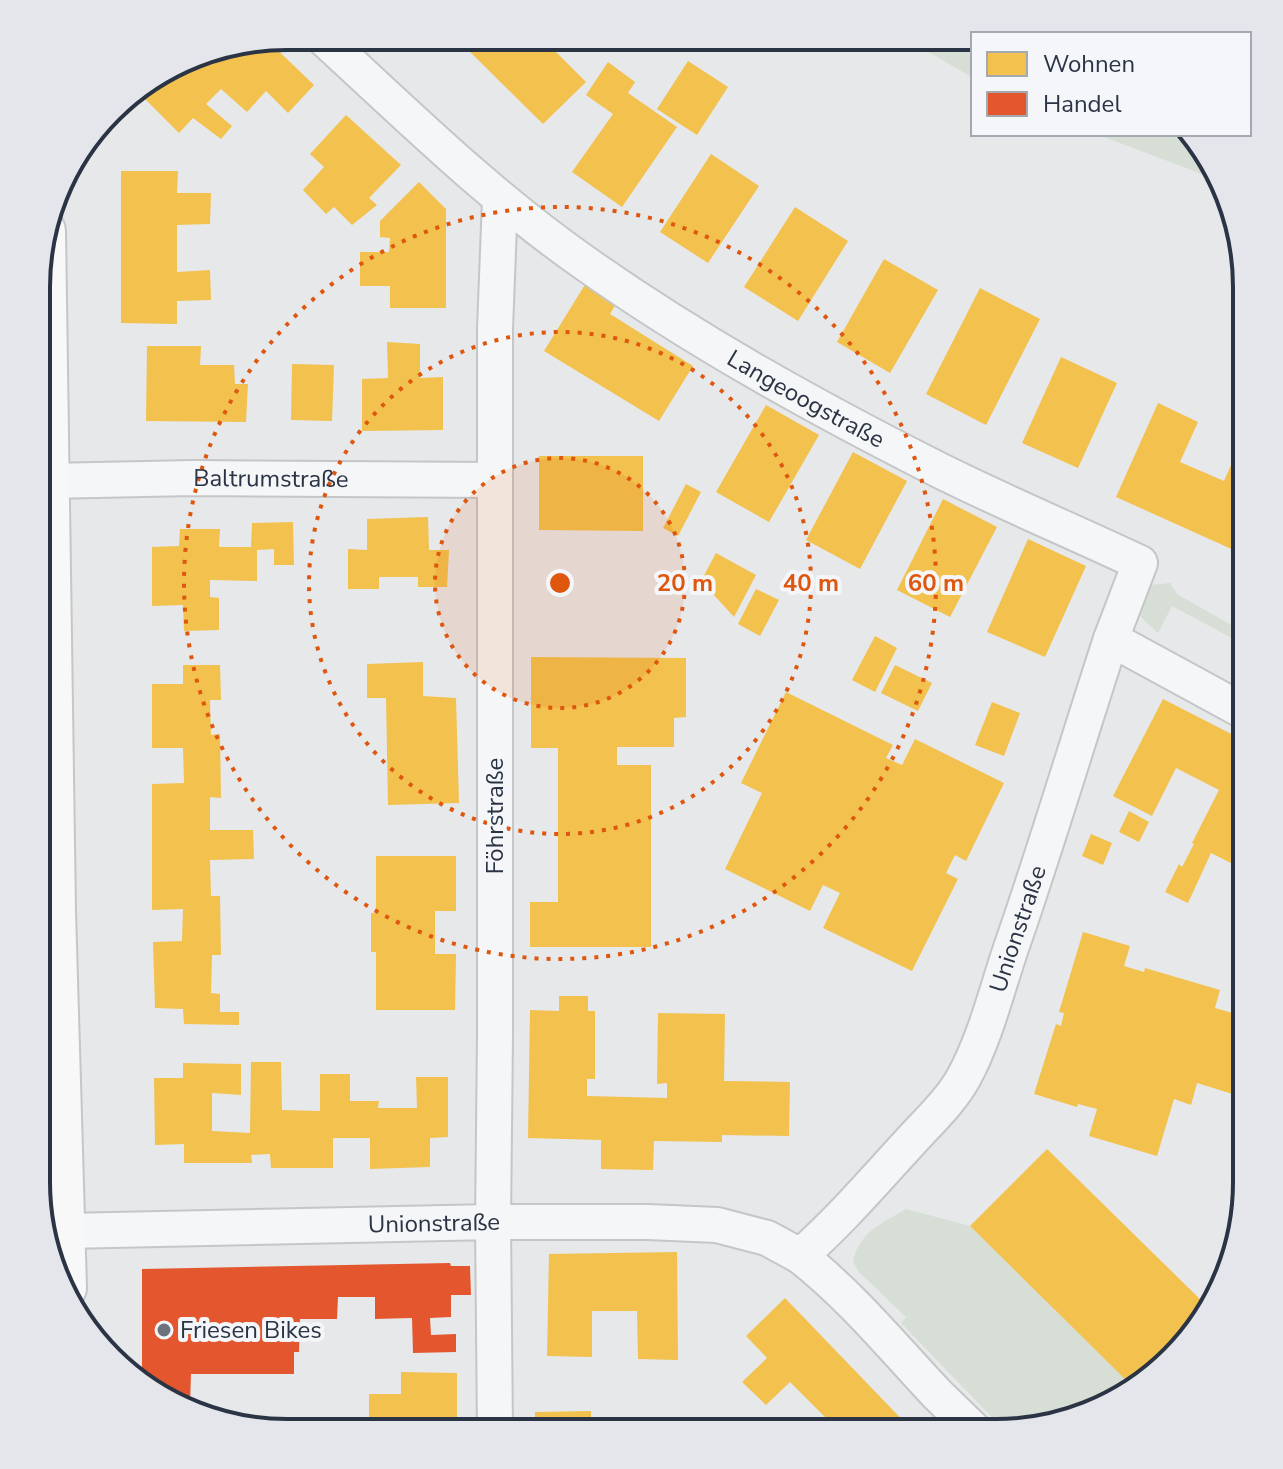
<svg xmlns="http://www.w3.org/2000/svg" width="1283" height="1469" viewBox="0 0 1283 1469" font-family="'Nunito Sans',sans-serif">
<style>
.green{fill:#d6ded6}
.homes{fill:#f2c14e}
.shops{fill:#e4572e}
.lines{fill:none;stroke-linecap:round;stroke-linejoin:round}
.street-casing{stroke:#c4c6c8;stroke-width:38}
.secondary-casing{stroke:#c4c6c8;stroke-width:48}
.street{stroke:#f5f6f7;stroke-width:34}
.secondary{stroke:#f8f8f8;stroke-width:44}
.ring{fill:none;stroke:#df570f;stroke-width:4;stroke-dasharray:4 8}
.poi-dot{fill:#6c737f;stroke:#f4f6f9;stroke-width:3}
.labels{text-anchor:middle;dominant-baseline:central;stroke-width:8;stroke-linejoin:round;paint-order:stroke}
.street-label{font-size:24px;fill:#2b3445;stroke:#f4f6f9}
.poi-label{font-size:24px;fill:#2b3445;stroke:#f4f6f9;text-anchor:start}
.rim{fill:none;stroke:#2b3445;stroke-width:4}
.centre{fill:#df570f;stroke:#f4f6f9;stroke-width:4}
.ring-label{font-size:24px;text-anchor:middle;font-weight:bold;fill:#df570f;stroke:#f4f6f9;stroke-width:8;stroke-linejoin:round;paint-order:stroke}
</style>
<rect width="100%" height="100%" fill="#e6e8ea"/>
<path class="green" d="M 905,38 L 973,38 L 973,78 Z
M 1096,134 L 1188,134 L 1213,161 L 1218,180 Z
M 1170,583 L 1177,594 L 1247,634 L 1247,646 L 1172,606 L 1158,633 L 1141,617 L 1142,600 L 1151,585 Z
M 906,1209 L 970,1226 L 1134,1388 L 1122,1399 L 1012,1432 L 1006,1432 L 901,1323 L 906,1317 L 859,1272 L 853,1262 C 859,1232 881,1224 906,1209 Z"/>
<path class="homes" d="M 455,37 L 541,37 L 586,82 L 543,124 Z
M 266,39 L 314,85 L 288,113 L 266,91 L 247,112 L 221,89 L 206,104 L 232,126 L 221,139 L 193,118 L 179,133 L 141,95 L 159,77 L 206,49 L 255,41 L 259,45 Z
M 688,61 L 728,87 L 697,135 L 657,109 Z
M 608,62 L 635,82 L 628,93 L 677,127 L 622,207 L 572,172 L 613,114 L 586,95 Z
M 346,115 L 401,165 L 369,198 L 377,205 L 352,225 L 334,207 L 326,214 L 303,190 L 324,167 L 310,154 Z
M 711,154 L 759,186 L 708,263 L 660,232 Z
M 121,171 L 178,171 L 177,193 L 211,193 L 210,224 L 177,225 L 177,272 L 210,270 L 211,300 L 177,301 L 177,324 L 121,323 Z
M 419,182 L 446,209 L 446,308 L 390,308 L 390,286 L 360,286 L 360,252 L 389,252 L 390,238 L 380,237 L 380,221 Z
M 795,207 L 848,241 L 798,321 L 744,287 Z
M 884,259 L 938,290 L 890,373 L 837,342 Z
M 586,283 L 617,302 L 610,314 L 693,366 L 659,421 L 544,351 Z
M 980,288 L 1040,319 L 986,425 L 926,394 Z
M 387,342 L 420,344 L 420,378 L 443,377 L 443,430 L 362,431 L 362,379 L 388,378 Z
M 147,346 L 201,346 L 200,365 L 234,365 L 235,384 L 248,384 L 246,422 L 146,421 Z
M 1061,357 L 1117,383 L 1078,468 L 1022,443 Z
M 292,364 L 334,365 L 332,421 L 291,420 Z
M 1158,403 L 1198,422 L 1180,462 L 1224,481 L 1243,438 L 1247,440 L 1247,533 L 1238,552 L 1116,497 Z
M 766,405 L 819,435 L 769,522 L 716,492 Z
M 853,452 L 907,481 L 860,569 L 806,540 Z
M 539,456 L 643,456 L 643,531 L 539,530 Z
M 686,484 L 701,492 L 678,536 L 663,528 Z
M 943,499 L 997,527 L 950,617 L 897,590 Z
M 428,517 L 429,550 L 449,550 L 447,587 L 418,587 L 418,577 L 379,577 L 379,589 L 348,589 L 348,549 L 367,550 L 367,519 Z
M 293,522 L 294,565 L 274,565 L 274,549 L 257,550 L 257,581 L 210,580 L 210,597 L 219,598 L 219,630 L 184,631 L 183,605 L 152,606 L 152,547 L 179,546 L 180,529 L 220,529 L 219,547 L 251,547 L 252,523 Z
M 1028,539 L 1086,566 L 1045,657 L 987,632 Z
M 716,553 L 756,575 L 734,617 L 701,581 Z
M 756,589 L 779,600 L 760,636 L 738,624 Z
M 875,636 L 897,648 L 875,692 L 852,680 Z
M 531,657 L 686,658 L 686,717 L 674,718 L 674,747 L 617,747 L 617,765 L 651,765 L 651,947 L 530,947 L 530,902 L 558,902 L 558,748 L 531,748 Z
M 423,662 L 423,696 L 456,698 L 459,803 L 388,805 L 386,698 L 367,698 L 367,664 Z
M 183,665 L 220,665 L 221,700 L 210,700 L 211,735 L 220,734 L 221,798 L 210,797 L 210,830 L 253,830 L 254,859 L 210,860 L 211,896 L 220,896 L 221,955 L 212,955 L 211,993 L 220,994 L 220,1012 L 239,1012 L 239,1025 L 184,1024 L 183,1009 L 155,1008 L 153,942 L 182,941 L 183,909 L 152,910 L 152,784 L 184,783 L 183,748 L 152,748 L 152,684 L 183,684 Z
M 895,665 L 932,683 L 918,711 L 881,693 Z
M 786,692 L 893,745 L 886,758 L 902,765 L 915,739 L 1004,783 L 966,861 L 955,855 L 946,873 L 958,879 L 912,971 L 823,928 L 840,893 L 823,885 L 810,911 L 725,869 L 762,793 L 741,783 Z
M 1163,699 L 1247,742 L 1247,832 L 1231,863 L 1211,853 L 1188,903 L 1165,892 L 1179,864 L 1182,867 L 1194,844 L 1192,843 L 1219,790 L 1176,768 L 1152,816 L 1113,796 Z
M 992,702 L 1020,713 L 1004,756 L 975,745 Z
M 1129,811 L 1149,822 L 1139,842 L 1119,832 Z
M 1091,834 L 1112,843 L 1103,865 L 1082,856 Z
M 1247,846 L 1247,871 L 1236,866 Z
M 376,856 L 456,856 L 456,911 L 435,911 L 435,954 L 456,954 L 455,1010 L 376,1010 L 376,952 L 371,952 L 371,913 L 376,913 Z
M 1083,932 L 1130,946 L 1124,966 L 1144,972 L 1145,968 L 1220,990 L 1215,1008 L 1247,1017 L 1247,1069 L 1239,1096 L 1197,1083 L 1191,1105 L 1174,1099 L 1157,1156 L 1089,1136 L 1097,1109 L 1078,1104 L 1077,1107 L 1034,1094 L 1056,1024 L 1061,1026 L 1064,1013 L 1059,1012 Z
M 559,996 L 588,996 L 588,1011 L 595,1011 L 595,1079 L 587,1079 L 587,1096 L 667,1098 L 667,1083 L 657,1084 L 658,1013 L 725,1014 L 724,1081 L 790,1082 L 789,1136 L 722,1135 L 722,1142 L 654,1141 L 653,1170 L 601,1169 L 601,1140 L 528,1138 L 530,1010 L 559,1011 Z
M 251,1062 L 281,1062 L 282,1110 L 320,1111 L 320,1074 L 350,1074 L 350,1101 L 379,1101 L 378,1108 L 417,1108 L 416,1077 L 448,1077 L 448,1137 L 430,1138 L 430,1167 L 370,1169 L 370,1138 L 333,1138 L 333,1168 L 271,1168 L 270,1154 L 251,1155 L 252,1163 L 184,1163 L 184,1144 L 155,1145 L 154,1078 L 183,1078 L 183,1063 L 241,1064 L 241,1095 L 212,1093 L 212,1131 L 250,1133 Z
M 1047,1149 L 1209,1308 L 1205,1321 L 1134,1388 L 970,1226 Z
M 677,1252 L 678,1360 L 638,1359 L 637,1311 L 592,1311 L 592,1357 L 547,1356 L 549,1254 Z
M 785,1298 L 914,1432 L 825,1432 L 833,1425 L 790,1382 L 766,1405 L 742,1382 L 767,1358 L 746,1336 Z
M 401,1372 L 457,1373 L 457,1432 L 400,1432 L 400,1428 L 369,1429 L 369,1394 L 401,1394 Z
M 591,1411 L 591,1419 L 627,1418 L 627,1432 L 535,1432 L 535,1412 Z"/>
<path class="shops" d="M 450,1263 L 451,1266 L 470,1266 L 471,1295 L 451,1295 L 451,1317 L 430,1318 L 431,1335 L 456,1334 L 456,1352 L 413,1353 L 412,1318 L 375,1319 L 375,1297 L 338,1297 L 337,1319 L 300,1319 L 299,1352 L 294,1352 L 294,1374 L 191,1374 L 190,1405 L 148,1391 L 142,1385 L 142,1269 Z
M 204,1410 L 224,1410 L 224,1417 L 220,1415 Z"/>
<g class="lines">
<g class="street-casing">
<g id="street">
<path id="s1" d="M 321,36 C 406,114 488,195 582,261 C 692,339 811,405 931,466 C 1000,501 1070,530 1140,563 L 1111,639 L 1247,713"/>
<path id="s2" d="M 47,481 L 193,478 L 495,480"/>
<path id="s3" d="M 64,1231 L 493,1222 L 648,1222 L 717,1225 L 767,1238 L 800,1256"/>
<path d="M 495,1432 L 493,1222 L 495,1036 L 495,329 L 500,199"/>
<path id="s4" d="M 976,1432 C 963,1419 949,1406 936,1393 C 892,1346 851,1296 800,1256 C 840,1221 874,1181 910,1142 C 928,1122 951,1101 964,1077 C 985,1038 996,993 1010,951 C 1046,848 1077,743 1111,639"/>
</g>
</g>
<g class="secondary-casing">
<path id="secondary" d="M 43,231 L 53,911 L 64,1288"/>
</g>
<use href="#street" class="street"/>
<use href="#secondary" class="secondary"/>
</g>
<circle cx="560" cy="583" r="125" fill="#df570f" fill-opacity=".12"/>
<g class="ring">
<circle cx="560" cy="583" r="125"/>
<circle cx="560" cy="583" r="251"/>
<circle cx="560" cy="583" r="376"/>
</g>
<circle class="poi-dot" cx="164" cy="1330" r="8"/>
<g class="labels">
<g class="street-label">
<text stroke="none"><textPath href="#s1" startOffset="608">Langeoogstraße</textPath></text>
<text stroke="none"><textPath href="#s2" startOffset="224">Baltrumstraße</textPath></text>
<text transform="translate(495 816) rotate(-90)">Föhrstraße</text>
<text stroke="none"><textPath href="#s4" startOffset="650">Unionstraße</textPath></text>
<text stroke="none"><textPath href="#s3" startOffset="370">Unionstraße</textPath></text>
</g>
<g class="poi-label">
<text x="180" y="1330">Friesen Bikes</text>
</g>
</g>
<path d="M0 0H1283V1469H0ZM287 50H996A237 237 0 0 1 1233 287V1182A237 237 0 0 1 996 1419H287A237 237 0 0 1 50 1182V287A237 237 0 0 1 287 50Z" fill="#e4e6eb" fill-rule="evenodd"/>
<path class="rim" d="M287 50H996A237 237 0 0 1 1233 287V1182A237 237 0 0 1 996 1419H287A237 237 0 0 1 50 1182V287A237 237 0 0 1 287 50Z"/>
<circle cx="560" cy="583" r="12" class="centre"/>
<g class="ring-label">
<text x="685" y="591">20 m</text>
<text x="811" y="591">40 m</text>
<text x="936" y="591">60 m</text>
</g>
<rect x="971" y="32" width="280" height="104" fill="#f4f6f9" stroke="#a4a8b1" stroke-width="2"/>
<rect x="987" y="52" width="40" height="24" fill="#f2c14e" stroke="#a4a8b1" stroke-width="2"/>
<text x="1043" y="72" font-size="24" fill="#2b3445">Wohnen</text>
<rect x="987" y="92" width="40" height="24" fill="#e4572e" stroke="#a4a8b1" stroke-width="2"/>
<text x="1043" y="112" font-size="24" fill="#2b3445">Handel</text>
</svg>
